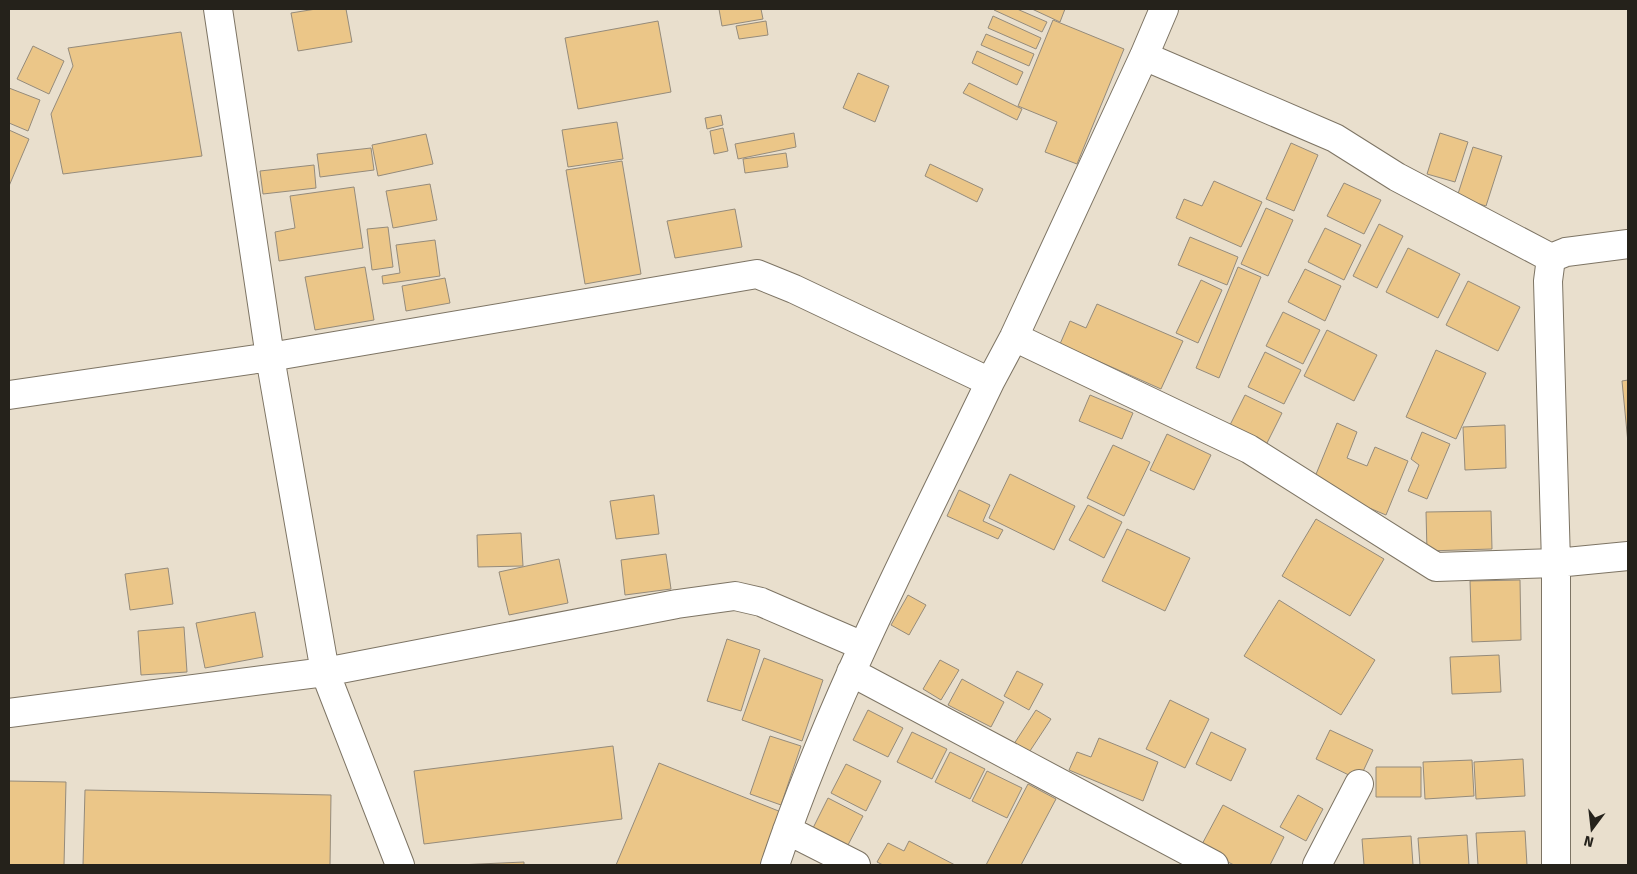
<svg xmlns="http://www.w3.org/2000/svg" width="1637" height="874" font-family="'Fira Sans',sans-serif">
	<style>
		.building { fill: #ebc688; stroke: #958b7b }
		.lines { fill: none; stroke-linecap: round; stroke-linejoin: round }
		.minor-casing { stroke: #7d7464; stroke-width: 30 }
		.minor { stroke: #fff; stroke-width: 28 }
	</style>
	<rect width="100%" height="100%" fill="#e9dfcd"/>
	<path class="building" d="M 316,9 L 346,9 L 352,42 L 298,51 L 291,13 Z
		M 719,9 L 761,9 L 763,19 L 722,26 Z
		M 994,9 L 1017,9 L 1047,22 L 1042,32 L 994,10 Z
		M 1032,9 L 1065,9 L 1060,22 Z
		M 993,16 L 1041,38 L 1036,49 L 988,28 Z
		M 1053,20 L 1124,49 L 1077,164 L 1045,152 L 1057,122 L 1018,106 Z
		M 658,21 L 671,92 L 578,109 L 565,38 Z
		M 766,21 L 768,35 L 739,39 L 736,26 Z
		M 181,32 L 202,156 L 63,174 L 51,114 L 73,66 L 68,48 Z
		M 986,34 L 1034,54 L 1029,66 L 981,45 Z
		M 33,46 L 64,61 L 49,94 L 17,79 Z
		M 977,51 L 1023,72 L 1017,85 L 972,63 Z
		M 858,73 L 889,86 L 875,122 L 843,108 Z
		M 969,83 L 1022,109 L 1017,120 L 963,93 Z
		M 9,88 L 40,100 L 28,131 L 9,123 Z
		M 721,115 L 723,125 L 707,129 L 705,118 Z
		M 617,122 L 623,159 L 568,167 L 562,130 Z
		M 723,128 L 728,151 L 714,154 L 710,131 Z
		M 9,130 L 29,139 L 9,186 Z
		M 794,133 L 796,147 L 738,159 L 735,144 Z
		M 1440,133 L 1468,142 L 1455,182 L 1427,174 Z
		M 426,134 L 433,164 L 378,176 L 372,145 Z
		M 1291,143 L 1318,155 L 1294,211 L 1266,199 Z
		M 1473,147 L 1502,156 L 1486,206 L 1457,197 Z
		M 371,148 L 374,170 L 320,177 L 317,154 Z
		M 786,153 L 788,167 L 745,173 L 743,159 Z
		M 622,161 L 641,274 L 585,284 L 566,170 Z
		M 930,164 L 983,189 L 977,202 L 925,176 Z
		M 314,165 L 316,188 L 263,194 L 260,171 Z
		M 1214,181 L 1262,202 L 1241,247 L 1176,218 L 1184,199 L 1202,206 Z
		M 1344,183 L 1381,200 L 1364,234 L 1327,216 Z
		M 430,184 L 437,220 L 393,228 L 386,191 Z
		M 354,187 L 363,248 L 279,261 L 275,232 L 295,228 L 290,196 Z
		M 1266,208 L 1293,220 L 1268,276 L 1241,264 Z
		M 735,209 L 742,247 L 675,258 L 667,221 Z
		M 1379,224 L 1403,236 L 1377,288 L 1353,276 Z
		M 388,227 L 393,267 L 372,270 L 367,229 Z
		M 1325,228 L 1361,245 L 1344,280 L 1308,262 Z
		M 1190,237 L 1238,257 L 1227,285 L 1178,265 Z
		M 435,240 L 440,276 L 383,284 L 382,276 L 400,273 L 396,245 Z
		M 1408,248 L 1460,274 L 1438,318 L 1386,292 Z
		M 365,267 L 374,320 L 315,330 L 305,277 Z
		M 1238,267 L 1261,277 L 1219,378 L 1196,368 Z
		M 1305,269 L 1341,286 L 1325,321 L 1288,302 Z
		M 445,278 L 450,303 L 406,311 L 402,286 Z
		M 1201,280 L 1222,290 L 1198,343 L 1176,333 Z
		M 1468,281 L 1520,307 L 1498,351 L 1446,325 Z
		M 1097,304 L 1183,341 L 1161,389 L 1060,344 L 1070,321 L 1086,328 Z
		M 1283,312 L 1320,330 L 1303,364 L 1266,346 Z
		M 1327,330 L 1377,355 L 1354,401 L 1304,376 Z
		M 1436,350 L 1486,373 L 1456,439 L 1406,417 Z
		M 1265,352 L 1301,370 L 1284,404 L 1248,387 Z
		M 1628,380 L 1628,443 L 1622,381 Z
		M 1090,395 L 1133,413 L 1122,439 L 1079,421 Z
		M 1245,395 L 1282,413 L 1265,447 L 1228,429 Z
		M 1337,423 L 1357,432 L 1347,458 L 1367,466 L 1375,447 L 1408,461 L 1386,515 L 1312,484 Z
		M 1505,425 L 1506,468 L 1465,470 L 1463,427 Z
		M 1422,432 L 1450,444 L 1427,499 L 1408,491 L 1419,465 L 1411,459 Z
		M 1167,434 L 1211,455 L 1194,490 L 1150,470 Z
		M 1113,445 L 1150,462 L 1124,516 L 1087,498 Z
		M 1010,474 L 1075,506 L 1054,550 L 989,518 Z
		M 959,490 L 990,505 L 983,521 L 1003,530 L 998,539 L 947,516 Z
		M 654,495 L 659,534 L 616,539 L 610,501 Z
		M 1088,505 L 1122,522 L 1104,558 L 1069,540 Z
		M 1491,511 L 1492,549 L 1427,551 L 1426,512 Z
		M 1316,519 L 1384,559 L 1350,616 L 1282,576 Z
		M 1127,529 L 1190,558 L 1165,611 L 1102,581 Z
		M 521,533 L 523,566 L 478,567 L 477,535 Z
		M 666,554 L 671,589 L 625,595 L 621,560 Z
		M 559,559 L 568,603 L 509,615 L 499,572 Z
		M 168,568 L 173,604 L 130,610 L 125,574 Z
		M 1520,580 L 1521,640 L 1472,642 L 1470,581 Z
		M 908,595 L 926,605 L 909,635 L 891,625 Z
		M 1279,600 L 1375,660 L 1341,715 L 1244,656 Z
		M 255,612 L 263,657 L 205,668 L 196,623 Z
		M 184,627 L 187,672 L 141,675 L 138,631 Z
		M 727,639 L 760,650 L 741,711 L 707,701 Z
		M 1499,655 L 1501,692 L 1452,694 L 1450,657 Z
		M 764,658 L 823,680 L 802,741 L 742,720 Z
		M 940,660 L 959,670 L 941,700 L 923,689 Z
		M 1017,671 L 1043,684 L 1029,710 L 1004,696 Z
		M 962,679 L 1004,702 L 991,727 L 948,705 Z
		M 1170,700 L 1209,719 L 1185,768 L 1146,749 Z
		M 868,710 L 903,728 L 888,757 L 853,740 Z
		M 1036,710 L 1051,719 L 1026,757 L 1012,747 Z
		M 1330,730 L 1373,750 L 1359,780 L 1316,759 Z
		M 912,732 L 947,749 L 932,779 L 897,762 Z
		M 1211,732 L 1246,749 L 1231,781 L 1196,764 Z
		M 770,736 L 801,746 L 781,805 L 750,794 Z
		M 1099,738 L 1158,762 L 1143,801 L 1069,770 L 1077,752 L 1091,757 Z
		M 613,746 L 622,819 L 424,844 L 414,771 Z
		M 950,752 L 985,769 L 970,799 L 935,782 Z
		M 1523,759 L 1525,796 L 1476,799 L 1474,762 Z
		M 1472,760 L 1474,796 L 1425,799 L 1423,762 Z
		M 659,763 L 781,812 L 760,865 L 616,865 Z
		M 846,764 L 881,781 L 866,811 L 831,793 Z
		M 1376,767 L 1421,767 L 1421,797 L 1376,797 Z
		M 987,771 L 1022,788 L 1007,818 L 972,801 Z
		M 9,781 L 66,782 L 64,865 L 9,865 Z
		M 1028,784 L 1056,799 L 1021,865 L 986,865 Z
		M 85,790 L 331,795 L 330,865 L 83,865 Z
		M 1298,795 L 1323,809 L 1306,841 L 1280,827 Z
		M 828,798 L 863,816 L 848,845 L 813,828 Z
		M 1223,805 L 1284,837 L 1270,865 L 1234,865 L 1200,848 Z
		M 1525,831 L 1527,865 L 1478,865 L 1476,833 Z
		M 1467,835 L 1469,865 L 1420,865 L 1418,838 Z
		M 1411,836 L 1413,865 L 1364,865 L 1362,839 Z
		M 909,841 L 955,865 L 883,865 L 877,862 L 888,843 L 904,851 Z
		M 524,862 L 524,865 L 458,865 Z"/>
	<g class="lines">
		<defs>
			<path id="minor" d="M 218,9 L 270,357 L 325,672 L 400,865
				M 1144,56 L 1335,138 L 1397,177 L 1551,258
				M 1014,337 L 1249,449 L 1436,567 L 1556,563 L 1628,556
				M 9,395 L 270,357 L 757,274 L 794,289 L 990,382
				M 851,672 L 1214,865
				M 9,713 L 325,672 L 677,604 L 735,596 L 761,602 L 863,646
				M 787,830 L 856,865
				M 775,865 C 831,698 914,541 990,382 L 1014,337 L 1144,56 L 1164,9
				M 1317,865 L 1359,784
				M 1556,865 L 1556,563 L 1548,281 L 1551,258 L 1566,252 L 1628,244"/>
		</defs>
		<use href="#minor" class="minor-casing"/>
		<use href="#minor" class="minor"/>
	</g>
	<rect width="1637" height="874" fill="none" stroke="#25221b" stroke-width="20"/>
	<g transform="translate(1592 829) rotate(195)" stroke="#e9dfcd" stroke-width="4" paint-order="stroke">
	<path d="M0-4L9 19L0 12L-9 19Z" fill="#25221b"/>
	<text y="-8" font-size="14" font-weight="bold" text-anchor="middle" fill="#25221b">N</text>
	</g>
</svg>
